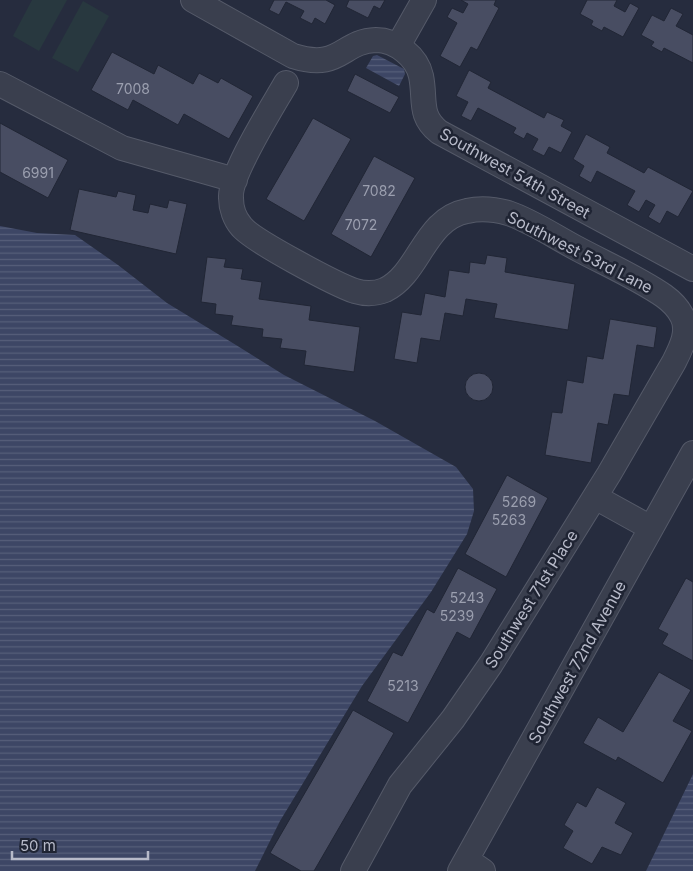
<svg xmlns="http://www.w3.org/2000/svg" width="693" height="871" font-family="Inter,sans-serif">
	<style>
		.pitch { fill: #28383f }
		.water { fill: url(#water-rules) }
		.building { fill: #484d62; stroke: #212635 }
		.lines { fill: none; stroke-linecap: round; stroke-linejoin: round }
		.minor-casing { stroke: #555a69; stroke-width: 26 }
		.minor { stroke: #3a3f4e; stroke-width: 24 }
		.labels { text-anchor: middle; stroke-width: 5; stroke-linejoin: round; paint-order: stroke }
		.number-label { font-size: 14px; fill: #9b9faf }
		.street-label { font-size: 16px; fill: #b7bac9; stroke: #1f2433 }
	</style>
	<defs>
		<pattern id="water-rules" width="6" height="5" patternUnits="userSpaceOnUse" patternTransform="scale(1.25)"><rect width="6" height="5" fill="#3d4665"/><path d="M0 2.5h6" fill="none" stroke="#575f7a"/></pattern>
	</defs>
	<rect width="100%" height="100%" fill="#262c3e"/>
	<path class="pitch" d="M 32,0 L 67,0 L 39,51 L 13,36 Z
		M 83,1 L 109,16 L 78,72 L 52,58 Z"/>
	<path class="water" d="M 377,55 L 404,69 L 405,74 L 399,86 L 366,68 L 373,56 Z
		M 0,226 L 37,233 L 75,235 L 118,265 L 167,303 L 236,345 L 284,375 L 375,421 L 456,467 L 473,489 L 474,511 L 467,534 L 431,592 L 362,686 L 280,821 L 255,871 L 0,871 Z
		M 693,774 L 693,871 L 646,871 Z"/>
	<path class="building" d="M 274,0 L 326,0 L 335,5 L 325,24 L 315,18 L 312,24 L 300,18 L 304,11 L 286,2 L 279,15 L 269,10 Z
		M 349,0 L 385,0 L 380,9 L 374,6 L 368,18 L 346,7 Z
		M 461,0 L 496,0 L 494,5 L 499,8 L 477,50 L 471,47 L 460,67 L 440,56 L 457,23 L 447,17 L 452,8 L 463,13 L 468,4 Z
		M 587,0 L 617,0 L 614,6 L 625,12 L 630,3 L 639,8 L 623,37 L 604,27 L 602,31 L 591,25 L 593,21 L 580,14 Z
		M 671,8 L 683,14 L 676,26 L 693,35 L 693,63 L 664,48 L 662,52 L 651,46 L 654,42 L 641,35 L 652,15 L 664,21 Z
		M 112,52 L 154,74 L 158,65 L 193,84 L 199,73 L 218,83 L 221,78 L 253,96 L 229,139 L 184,114 L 178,125 L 133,100 L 128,110 L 91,90 Z
		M 469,70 L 491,82 L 488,88 L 544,118 L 547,112 L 564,120 L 561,126 L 572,132 L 561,153 L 549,147 L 544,156 L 532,150 L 538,139 L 527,133 L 524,139 L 513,133 L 516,128 L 478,108 L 471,121 L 461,116 L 468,102 L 456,96 Z
		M 355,74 L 399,97 L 390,113 L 347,91 Z
		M 313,118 L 351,139 L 304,221 L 266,199 Z
		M 0,123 L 68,160 L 48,198 L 0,172 Z
		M 586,134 L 610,147 L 607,153 L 644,173 L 648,167 L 693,191 L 678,217 L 667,211 L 660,224 L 648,217 L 655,205 L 646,200 L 639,212 L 627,205 L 635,191 L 597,171 L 591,183 L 579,176 L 584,166 L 573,159 Z
		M 374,156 L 415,178 L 371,257 L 331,234 Z
		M 79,189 L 116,197 L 118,191 L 136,195 L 133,210 L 148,213 L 150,204 L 167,208 L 169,200 L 187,204 L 176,254 L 70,230 Z
		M 487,255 L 507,258 L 505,272 L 575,284 L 568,330 L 494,318 L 497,304 L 466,299 L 463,316 L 445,313 L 440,341 L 421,338 L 417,363 L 394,359 L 402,312 L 421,315 L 425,293 L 445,297 L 449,270 L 469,273 L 470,262 L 485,264 Z
		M 207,257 L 226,259 L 224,267 L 243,269 L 241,279 L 262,282 L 259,299 L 311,306 L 309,320 L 360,327 L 354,372 L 304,365 L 306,351 L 280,348 L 282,339 L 262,337 L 263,329 L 231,325 L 233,316 L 215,314 L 216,304 L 201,302 Z
		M 610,319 L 657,327 L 654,348 L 637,345 L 629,396 L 614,394 L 608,425 L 598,423 L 591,463 L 545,455 L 552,412 L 562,413 L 567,380 L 583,383 L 587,356 L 603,359 Z
		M465 387a14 14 0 1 1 28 0a14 14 0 1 1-28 0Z
		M 507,475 L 548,498 L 506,577 L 465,554 Z
		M 458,568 L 497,589 L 470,639 L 457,632 L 408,723 L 367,701 L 393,652 L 402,656 L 427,609 L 434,613 Z
		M 686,578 L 693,582 L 693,661 L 662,644 L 668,634 L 658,629 Z
		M 659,672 L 691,690 L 673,721 L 692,731 L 663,783 L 618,757 L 616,761 L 583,743 L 598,717 L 623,732 Z
		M 353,710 L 394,733 L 314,871 L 301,871 L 270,853 Z
		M 597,787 L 626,803 L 615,823 L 633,833 L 621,855 L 602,847 L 592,864 L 563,848 L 573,831 L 564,825 L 577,802 L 586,807 Z"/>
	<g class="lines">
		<defs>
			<path id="minor" d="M 193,0 L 293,56 C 341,71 341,41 376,40 C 396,40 417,57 421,76 C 426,100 418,115 439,132 L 693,269
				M 398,46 L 424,0
				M 286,83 C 273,106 229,175 231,198 C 231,208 235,219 241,226 C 251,240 337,285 355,291 C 365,294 375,294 385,290 C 420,273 424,219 467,211 C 480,208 494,209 508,213 C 532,221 555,237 578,249 C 606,264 638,278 664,296 C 671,301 678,308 682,316 C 690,331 681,348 674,362 L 609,474 L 491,664 L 453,719 L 400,785 L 353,871
				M 0,84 L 122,148 L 235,180
				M 595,497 L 651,528
				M 467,860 L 483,871
				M 460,871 L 693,453"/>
		</defs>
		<use href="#minor" class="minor-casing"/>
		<use href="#minor" class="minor"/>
	</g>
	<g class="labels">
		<g class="number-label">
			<text x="133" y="94">7008</text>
			<text x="38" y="178">6991</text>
			<text x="379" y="196">7082</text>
			<text x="361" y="230">7072</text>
			<text x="519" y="507">5269</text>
			<text x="509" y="525">5263</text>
			<text x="467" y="603">5243</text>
			<text x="457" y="621">5239</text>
			<text x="403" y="691">5213</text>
		</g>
		<g class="street-label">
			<text transform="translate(515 173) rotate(29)" y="6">Southwest 54th Street</text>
			<text transform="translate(580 252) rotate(27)" y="6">Southwest 53rd Lane</text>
			<text transform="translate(531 599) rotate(-58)" y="6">Southwest 71st Place</text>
			<text transform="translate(577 662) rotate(-61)" y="6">Southwest 72nd Avenue</text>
		</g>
	</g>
	<path d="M12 851v8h136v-8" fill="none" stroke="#b7bac9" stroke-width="2.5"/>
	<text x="20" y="851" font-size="15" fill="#b7bac9" stroke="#1f2433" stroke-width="4" paint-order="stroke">50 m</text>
</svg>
